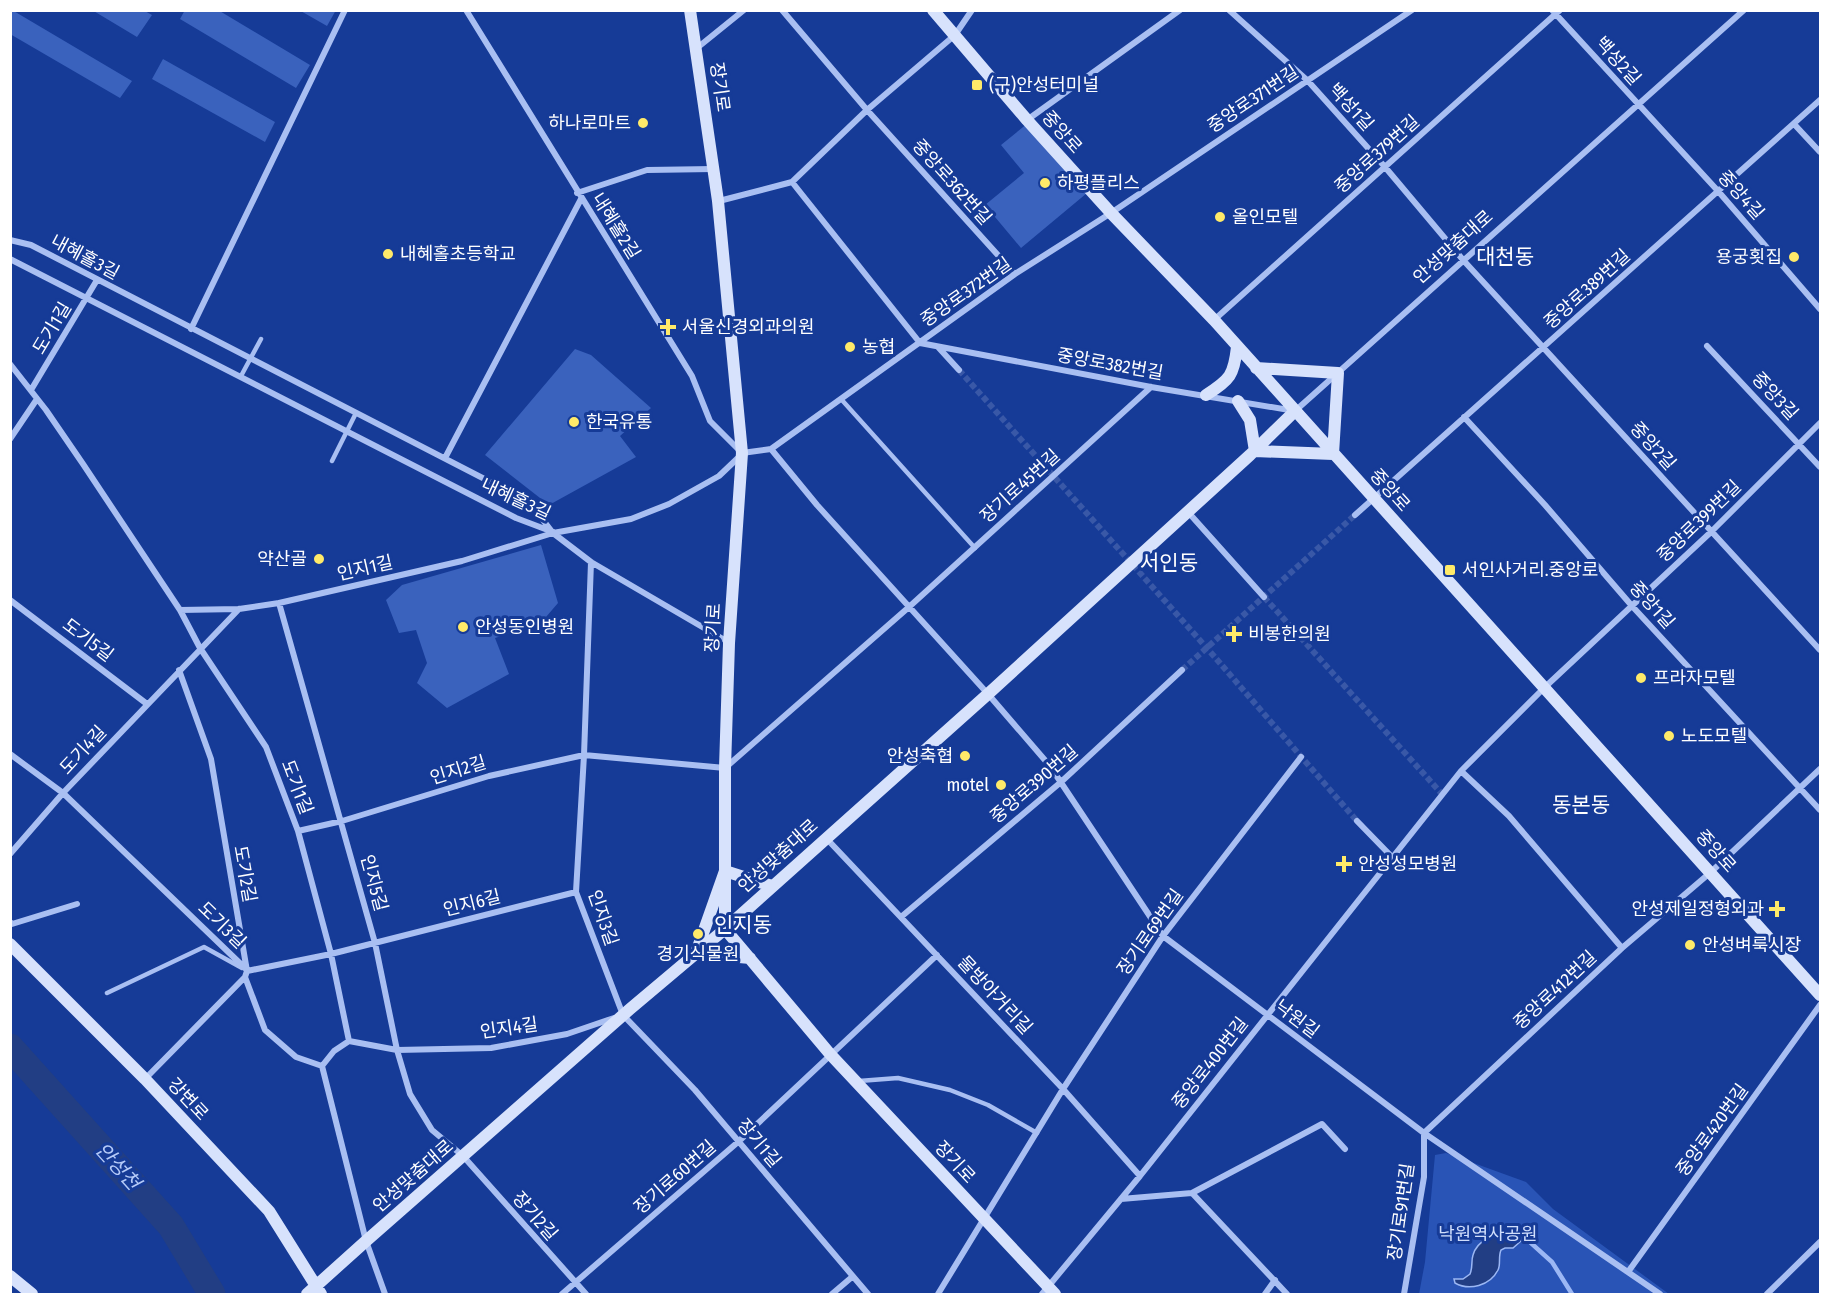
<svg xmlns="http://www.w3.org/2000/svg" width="1831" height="1305" font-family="'Fira Sans Condensed','Noto Sans KR',sans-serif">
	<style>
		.green { fill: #2954b6 }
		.water { fill: #223e84; stroke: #9bb7f4; stroke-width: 1.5 }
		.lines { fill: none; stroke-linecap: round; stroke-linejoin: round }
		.stream { stroke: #9bb7f4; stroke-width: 4.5 }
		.river { stroke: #223e84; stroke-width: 27 }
		.building { fill: #3a62bd }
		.street-tunnel { stroke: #3958a7; stroke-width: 6; stroke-dasharray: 6 3; stroke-linecap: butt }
		.lane { stroke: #a9bff2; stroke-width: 4.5 }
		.street { stroke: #a9bff2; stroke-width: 6 }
		.secondary { stroke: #d7e2fc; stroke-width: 12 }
		.poi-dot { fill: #ffea69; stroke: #163b97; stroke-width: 2 }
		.labels { text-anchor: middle; stroke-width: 6; stroke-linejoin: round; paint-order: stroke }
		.street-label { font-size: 18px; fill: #fff; stroke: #163b97 }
		.poi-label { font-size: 18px; fill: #fff; stroke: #163b97; text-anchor: start }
		.park-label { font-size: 18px; fill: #d0defc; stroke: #163b97 }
		.water-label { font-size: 20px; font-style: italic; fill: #b5caf8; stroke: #163b97 }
		.quarter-label { font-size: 21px; fill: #fff; stroke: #163b97 }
	</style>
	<rect width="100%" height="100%" fill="#163b97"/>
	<path class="green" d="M 1446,1153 L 1526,1182 L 1553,1209 L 1669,1294 L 1419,1294 L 1425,1262 L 1435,1155 Z"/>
	<path class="water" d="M 1511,1228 L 1521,1234 L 1521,1241 L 1513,1248 L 1505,1248 L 1501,1250 C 1498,1257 1501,1264 1498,1270 C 1490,1286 1469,1291 1455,1283 L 1454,1279 L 1463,1279 L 1470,1274 C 1473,1267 1471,1261 1473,1255 C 1477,1240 1498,1231 1511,1228 Z"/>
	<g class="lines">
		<path class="stream" d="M 1521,1234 L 1552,1262 L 1572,1294"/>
		<path class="river" d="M 10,1047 L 171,1226 L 212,1294"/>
	</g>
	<path class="building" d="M 10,10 L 12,10 L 132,81 L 120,98 L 10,34 Z
		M 92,10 L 143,10 L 152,15 L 137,37 Z
		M 185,10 L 218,10 L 310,65 L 296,88 L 180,19 Z
		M 299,10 L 336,10 L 327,26 Z
		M 163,59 L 275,122 L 265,142 L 152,79 Z
		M 1028,123 L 1087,193 L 1021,248 L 985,205 L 1024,173 L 1001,145 Z
		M 575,349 L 591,355 L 651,408 L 620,436 L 636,457 L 549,505 L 485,455 Z
		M 541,545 L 558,603 L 540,624 L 495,638 L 509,674 L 447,708 L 417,683 L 427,663 L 416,630 L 399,633 L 386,600 L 402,585 Z"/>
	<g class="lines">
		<path class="street-tunnel" d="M 959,370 L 1206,647 L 1357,821
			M 1264,597 L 1442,794
			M 1182,670 L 1355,515"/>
		<path class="lane" d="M 241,376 L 261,339
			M 841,399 L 975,548
			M 332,461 L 356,413
			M 107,993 L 204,947 L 242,968
			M 859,1081 L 898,1078 L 950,1090 L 988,1105 L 1037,1133"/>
		<path class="street" d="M 466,10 L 692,376 L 710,421 L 740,451
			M 782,10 L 867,110 L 1015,274
			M 1229,10 L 1308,81 L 1385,167 L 1464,261 L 1820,650
			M 1552,10 L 1718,191 L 1820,309
			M 697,48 L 744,10
			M 1027,120 L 1180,10
			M 1794,124 L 1820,152
			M 792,182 L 920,343 L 1151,387 L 1295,411 L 1744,10
			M 577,193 L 647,170 L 713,169
			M 719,201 L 792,182 L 867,110 L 955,35 L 972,10
			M 10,240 L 31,245 L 529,502 L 553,533 L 591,562 L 728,642
			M 10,259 L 516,518 L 553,532
			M 1214,320 L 1560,10
			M 191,329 L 345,10
			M 1707,346 L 1820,467
			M 938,347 L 959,370
			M 10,364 L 46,410 L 83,464 L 180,610 L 200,648 L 266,747 L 298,831 L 331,954 L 349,1041
			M 31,390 L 97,280
			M 1464,417 L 1545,505 L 1632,606 L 1820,810
			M 10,439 L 37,399
			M 771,449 L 1015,274 L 1111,213 L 1412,10
			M 742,453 L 771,449 L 817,505 L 988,694 L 1050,766 L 1163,936 L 1424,1133 L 1660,1294
			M 445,458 L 581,199
			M 1188,512 L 1264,597
			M 1355,515 L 1820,100
			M 591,562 L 584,755 L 576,892 L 623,1015 L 695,1090 L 868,1294
			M 10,600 L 147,704
			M 279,603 L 375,943 L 397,1050 L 410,1094 L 432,1130 L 463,1156 L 586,1294
			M 180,610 L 239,609 L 279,603 L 462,561 L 553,533 L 631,519 L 669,504 L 719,476 L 740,456
			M 179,670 L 211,759 L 247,971 L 245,977 L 265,1030 L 296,1057 L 322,1066
			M 10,754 L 63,793 L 247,970
			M 1461,771 L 1509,816 L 1622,948
			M 1357,821 L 1392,857
			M 298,831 L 342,821 L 489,776 L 584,755 L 725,768 L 909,607 L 1151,387
			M 826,838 L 1063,1089 L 1140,1176
			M 10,854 L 63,793 L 239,609
			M 901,917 L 1061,782 L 1182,670
			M 10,922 L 12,924 L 77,904
			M 247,971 L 331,954 L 576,892
			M 349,1041 L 397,1050 L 491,1048 L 567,1034 L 614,1018
			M 349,1041 L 334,1051 L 322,1066 L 366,1241 L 385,1294
			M 145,1079 L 245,977
			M 1192,1193 L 1287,1294
			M 1121,1199 L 1192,1193 L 1322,1124 L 1345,1149
			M 1628,1272 L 1820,1005
			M 562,1294 L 738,1142 L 937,955
			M 832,1294 L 852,1277
			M 938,1294 L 1063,1089 L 1163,936 L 1301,757
			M 1042,1294 L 1140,1176 L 1461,771 L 1544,688 L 1712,531 L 1820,423
			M 1265,1294 L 1275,1280
			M 1404,1294 L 1424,1177 L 1424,1133 L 1622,948 L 1711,872 L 1820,769
			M 1767,1294 L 1820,1242"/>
		<path class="secondary" d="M 690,10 L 718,201 L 742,453 L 729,643 L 725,768 L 725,929 L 830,1054 L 1055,1294
			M 933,10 L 1027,120 L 1111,213 L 1214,320 L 1820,995
			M 1206,395 C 1230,380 1234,375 1237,347
			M 1238,401 L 1250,420 L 1255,451 L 1333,454 L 1338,373 L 1256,368
			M 10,944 L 145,1079 L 269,1211 L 321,1294
			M 750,958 L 696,953 L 725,871 L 772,886
			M 10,1276 L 32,1294
			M 307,1294 L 366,1241 L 630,1009 L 725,929 L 988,694 L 1250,455 L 1295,411"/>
	</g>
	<g class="poi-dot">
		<rect x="971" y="79" width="12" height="12" rx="3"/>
		<circle cx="643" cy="123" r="6"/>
		<circle cx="1045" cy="183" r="6"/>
		<circle cx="1220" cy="217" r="6"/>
		<circle cx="388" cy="254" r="6"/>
		<circle cx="1794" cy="257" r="6"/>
		<path d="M665 318h6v6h6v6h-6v6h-6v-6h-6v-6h6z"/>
		<circle cx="850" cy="347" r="6"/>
		<circle cx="574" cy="422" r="6"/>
		<circle cx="319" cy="559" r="6"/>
		<rect x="1444" y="564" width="12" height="12" rx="3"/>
		<circle cx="463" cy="627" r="6"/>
		<path d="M1231 625h6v6h6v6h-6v6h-6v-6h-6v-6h6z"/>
		<circle cx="1641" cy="678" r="6"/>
		<circle cx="1669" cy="736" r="6"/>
		<circle cx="965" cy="756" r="6"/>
		<circle cx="1001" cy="785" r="6"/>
		<path d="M1341 855h6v6h6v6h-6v6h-6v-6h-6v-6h6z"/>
		<path d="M1774 900h6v6h6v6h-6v6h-6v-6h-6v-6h6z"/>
		<circle cx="698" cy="934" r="6"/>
		<circle cx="1690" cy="945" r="6"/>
	</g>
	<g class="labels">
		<g class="street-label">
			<text transform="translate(1618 61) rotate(48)" y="6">백성2길</text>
			<text transform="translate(720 87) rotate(82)" y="6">장기로</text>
			<text transform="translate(1253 99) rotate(-34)" y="6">중앙로371번길</text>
			<text transform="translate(1351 107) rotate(48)" y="6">백성1길</text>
			<text transform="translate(1062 132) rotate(48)" y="6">중앙로</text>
			<text transform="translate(1377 154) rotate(-42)" y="6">중앙로379번길</text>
			<text transform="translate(952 182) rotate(48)" y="6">중앙로362번길</text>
			<text transform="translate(1741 195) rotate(48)" y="6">중앙4길</text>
			<text transform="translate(616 226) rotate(58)" y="6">내혜홀2길</text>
			<text transform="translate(1453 247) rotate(-42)" y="6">안성맞춤대로</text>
			<text transform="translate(85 257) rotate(28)" y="6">내혜홀3길</text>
			<text transform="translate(1587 289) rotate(-42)" y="6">중앙로389번길</text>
			<text transform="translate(966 292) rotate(-35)" y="6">중앙로372번길</text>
			<text transform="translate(52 328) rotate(-59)" y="6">도기1길</text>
			<text transform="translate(1110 364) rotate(10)" y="6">중앙로382번길</text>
			<text transform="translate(1775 396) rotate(47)" y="6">중앙3길</text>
			<text transform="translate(1653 446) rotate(48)" y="6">중앙2길</text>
			<text transform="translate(1020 486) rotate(-42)" y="6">장기로45번길</text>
			<text transform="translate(1390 490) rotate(48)" y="6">중앙로</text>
			<text transform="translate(516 499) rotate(25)" y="6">내혜홀3길</text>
			<text transform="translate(1699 521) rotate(-44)" y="6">중앙로399번길</text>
			<text transform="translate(365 568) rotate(-13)" y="6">인지1길</text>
			<text transform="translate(1652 605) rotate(48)" y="6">중앙1길</text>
			<text transform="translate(713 628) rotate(-87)" y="6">장기로</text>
			<text transform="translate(88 640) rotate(37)" y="6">도기5길</text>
			<text transform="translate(83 750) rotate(-47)" y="6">도기4길</text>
			<text transform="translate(458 770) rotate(-17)" y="6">인지2길</text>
			<text transform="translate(1034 784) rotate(-41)" y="6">중앙로390번길</text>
			<text transform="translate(297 787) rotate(69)" y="6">도기1길</text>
			<text transform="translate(1716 851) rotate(48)" y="6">중앙로</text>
			<text transform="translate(778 856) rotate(-42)" y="6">안성맞춤대로</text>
			<text transform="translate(245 874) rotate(80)" y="6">도기2길</text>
			<text transform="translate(374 883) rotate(75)" y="6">인지5길</text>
			<text transform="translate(472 903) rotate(-14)" y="6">인지6길</text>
			<text transform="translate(603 918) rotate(71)" y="6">인지3길</text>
			<text transform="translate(222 925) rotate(44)" y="6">도기3길</text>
			<text transform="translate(1150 932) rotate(-55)" y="6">장기로69번길</text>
			<text transform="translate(1555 990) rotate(-43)" y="6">중앙로412번길</text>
			<text transform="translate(995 995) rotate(47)" y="6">물방아거리길</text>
			<text transform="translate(1297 1019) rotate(37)" y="6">낙원길</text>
			<text transform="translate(509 1028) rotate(-8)" y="6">인지4길</text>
			<text transform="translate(1210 1063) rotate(-52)" y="6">중앙로400번길</text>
			<text transform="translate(188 1099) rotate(47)" y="6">강변로</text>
			<text transform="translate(1712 1130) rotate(-54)" y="6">중앙로420번길</text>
			<text transform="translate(759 1143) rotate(50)" y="6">장기1길</text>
			<text transform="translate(955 1162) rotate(47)" y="6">장기로</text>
			<text transform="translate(413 1176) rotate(-41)" y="6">안성맞춤대로</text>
			<text transform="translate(675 1177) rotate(-41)" y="6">장기로60번길</text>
			<text transform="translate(1401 1212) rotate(-82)" y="6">장기로91번길</text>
			<text transform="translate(535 1216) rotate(49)" y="6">장기2길</text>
		</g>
		<g class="poi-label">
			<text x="989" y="91">(구)안성터미널</text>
			<text x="631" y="129" text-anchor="end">하나로마트</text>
			<text x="1057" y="189">하평플리스</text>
			<text x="1232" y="223">올인모텔</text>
			<text x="400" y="260">내혜홀초등학교</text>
			<text x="1782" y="263" text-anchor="end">용궁횟집</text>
			<text x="682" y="333">서울신경외과의원</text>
			<text x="862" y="353">농협</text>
			<text x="586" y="428">한국유통</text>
			<text x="307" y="565" text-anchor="end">약산골</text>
			<text x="1462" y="576">서인사거리.중앙로</text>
			<text x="475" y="633">안성동인병원</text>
			<text x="1248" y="640">비봉한의원</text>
			<text x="1653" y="684">프라자모텔</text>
			<text x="1681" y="742">노도모텔</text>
			<text x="953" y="762" text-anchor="end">안성축협</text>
			<text x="989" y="791" text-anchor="end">motel</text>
			<text x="1358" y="870">안성성모병원</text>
			<text x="1764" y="915" text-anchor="end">안성제일정형외과</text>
			<text x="1702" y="951">안성벼룩시장</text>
			<text x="698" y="960" text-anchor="middle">경기식물원</text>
		</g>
		<g class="park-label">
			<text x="1488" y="1240">낙원역사공원</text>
		</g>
		<g class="water-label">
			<text transform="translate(118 1166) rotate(48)" y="7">안성천</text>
		</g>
		<g class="quarter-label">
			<text x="1505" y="264">대천동</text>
			<text x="1169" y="570">서인동</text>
			<text x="1581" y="812">동본동</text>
			<text x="743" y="932">인지동</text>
		</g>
	</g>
	<rect width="1831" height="1305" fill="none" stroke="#ffffff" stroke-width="24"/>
</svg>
